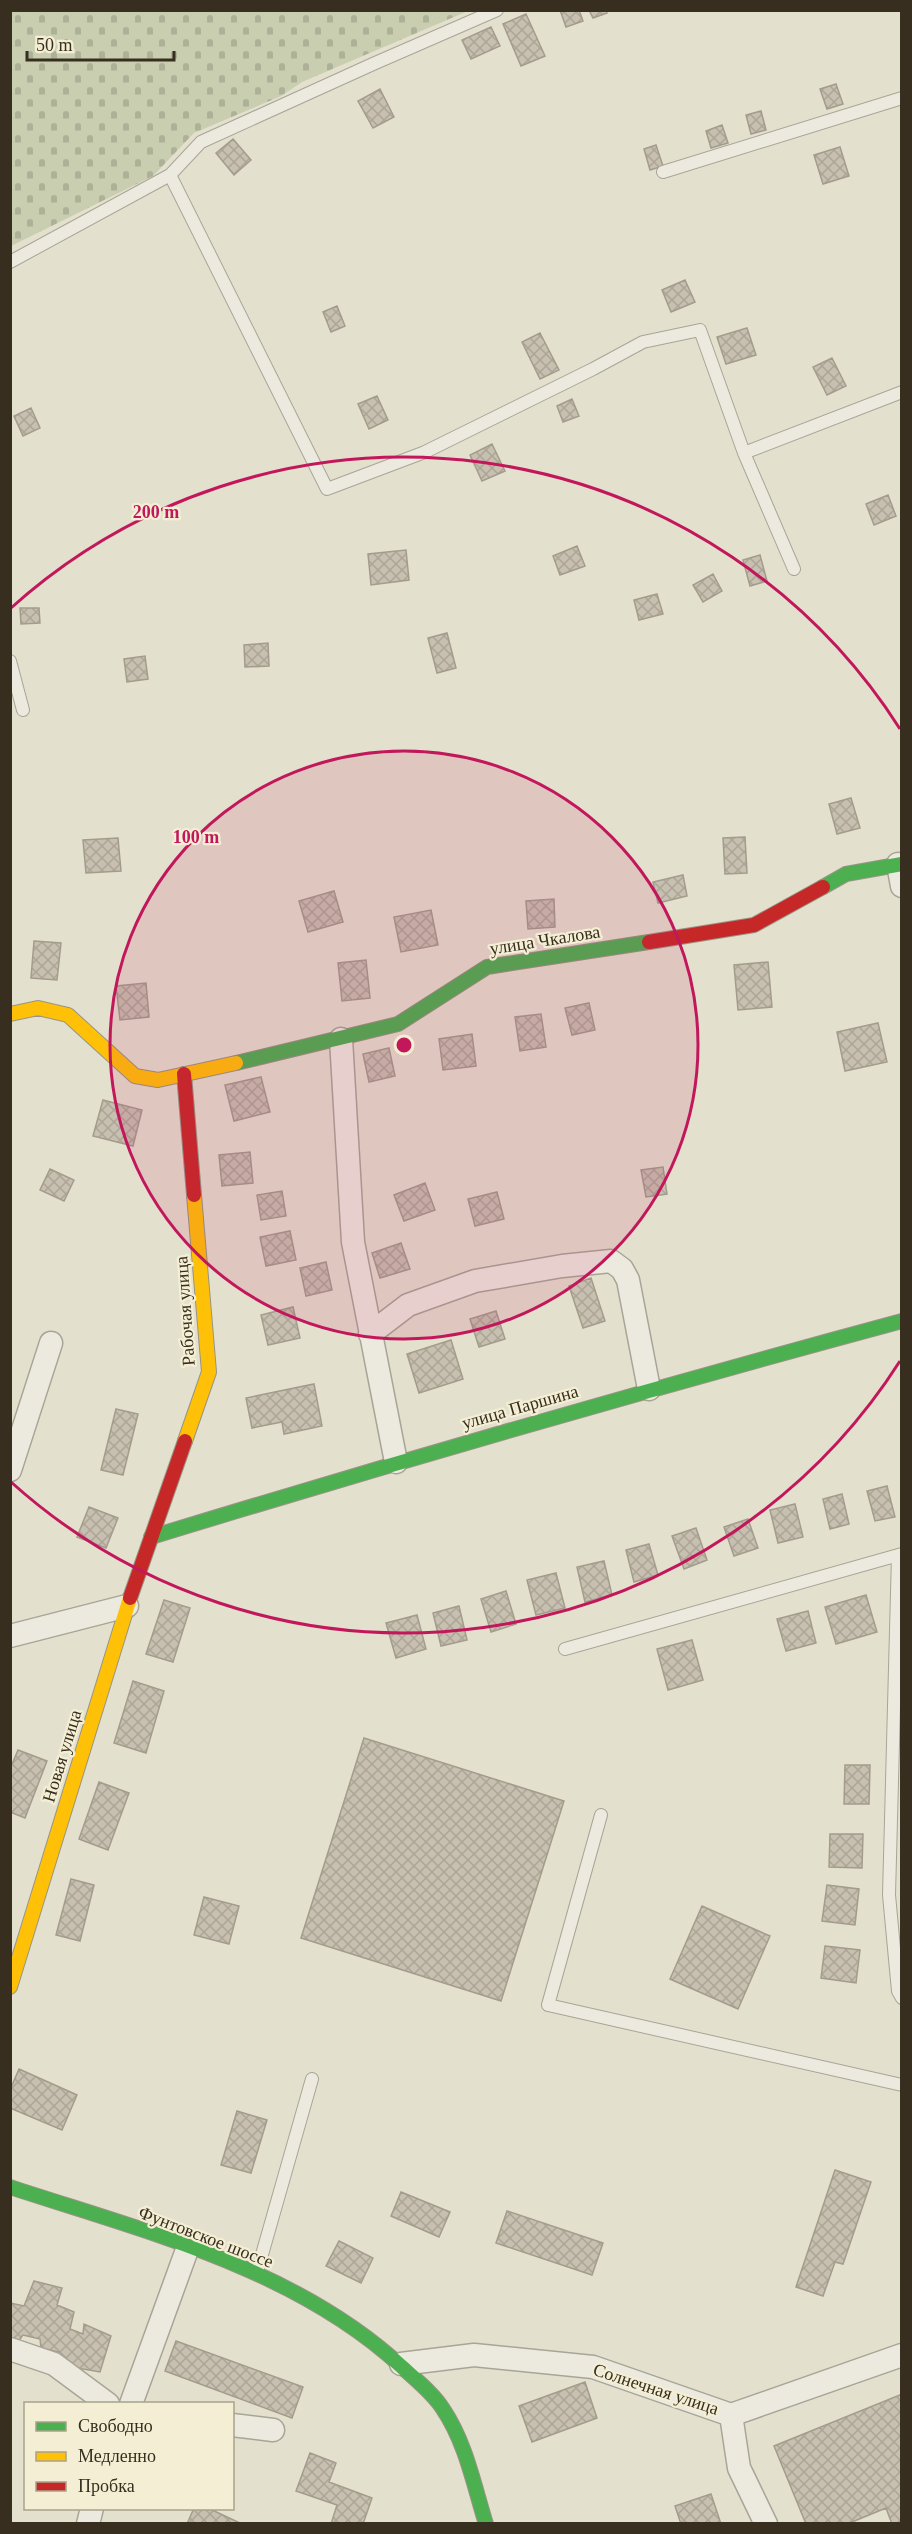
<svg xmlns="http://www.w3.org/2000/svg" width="912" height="2534" font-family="Georgia,serif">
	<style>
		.cemetery { fill: url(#cemetery-stones) }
		.building { fill: url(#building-cross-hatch); stroke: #a39c8d; stroke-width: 1.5 }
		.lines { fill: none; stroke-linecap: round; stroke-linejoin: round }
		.lane-casing { stroke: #a8a597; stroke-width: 14 }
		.street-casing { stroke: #a8a597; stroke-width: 25 }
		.fast-casing { stroke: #989486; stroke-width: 16 }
		.slow-casing { stroke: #989486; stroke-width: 16 }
		.jam-casing { stroke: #989486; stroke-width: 16 }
		.lane { stroke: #ece9df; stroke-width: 12 }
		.street { stroke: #ece9df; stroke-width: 22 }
		.fast { stroke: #4caf50; stroke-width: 14 }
		.slow { stroke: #ffc107; stroke-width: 14 }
		.jam { stroke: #c62828; stroke-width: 14 }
		.ring { fill: none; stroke: #c2185b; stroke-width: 3 }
		.labels { text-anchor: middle; stroke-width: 4.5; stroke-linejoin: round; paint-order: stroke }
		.street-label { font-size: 18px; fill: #372e1f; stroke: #f4efd4 }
		.centre { fill: #c2185b; stroke: #f4efd4; stroke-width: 3 }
		.ring-label { font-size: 18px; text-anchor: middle; font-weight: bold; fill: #c2185b; stroke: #f4efd4; stroke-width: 4.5; stroke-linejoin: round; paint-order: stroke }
	</style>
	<defs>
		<pattern id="cemetery-stones" width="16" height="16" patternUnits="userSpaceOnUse" patternTransform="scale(1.5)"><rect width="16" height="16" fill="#c9ceb0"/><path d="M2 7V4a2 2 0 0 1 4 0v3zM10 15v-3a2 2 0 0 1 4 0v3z" fill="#adb197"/></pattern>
		<pattern id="building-cross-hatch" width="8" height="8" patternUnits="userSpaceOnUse" patternTransform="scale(1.5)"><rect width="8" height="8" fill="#c7bfaf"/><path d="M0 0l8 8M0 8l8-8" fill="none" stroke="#aca496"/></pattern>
	</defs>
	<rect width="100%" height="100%" fill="#e3e0ce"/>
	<path class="cemetery" d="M 11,10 L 468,10 L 468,11 L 302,82 L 281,96 L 194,133 L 153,176 L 11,246 Z"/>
	<path class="building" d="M 560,10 L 579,10 L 583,21 L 566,27 Z
		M 589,10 L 606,10 L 607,13 L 593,18 Z
		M 526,14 L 545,56 L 521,66 L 503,24 Z
		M 491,27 L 500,46 L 471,59 L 462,40 Z
		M 836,84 L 843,104 L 827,109 L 820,89 Z
		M 380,89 L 394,117 L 373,128 L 358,101 Z
		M 761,111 L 766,130 L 751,134 L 746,115 Z
		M 722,125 L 728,143 L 711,148 L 706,131 Z
		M 233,139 L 251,160 L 234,175 L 216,153 Z
		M 656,145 L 663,166 L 650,170 L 644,149 Z
		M 840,147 L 849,176 L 823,184 L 814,155 Z
		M 685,280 L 695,302 L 671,312 L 662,290 Z
		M 337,306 L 345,326 L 331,332 L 323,312 Z
		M 747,328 L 756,355 L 726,364 L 717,337 Z
		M 540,333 L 559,370 L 540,379 L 522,342 Z
		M 832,358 L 846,386 L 827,395 L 813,367 Z
		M 377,396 L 388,420 L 369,429 L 358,404 Z
		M 572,399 L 579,416 L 563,422 L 557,406 Z
		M 31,408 L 40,428 L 23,436 L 14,416 Z
		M 492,444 L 505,471 L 482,481 L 470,455 Z
		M 888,495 L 896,516 L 874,525 L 866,504 Z
		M 577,546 L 585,566 L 560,575 L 553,556 Z
		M 406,550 L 409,580 L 371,585 L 368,554 Z
		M 760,555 L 767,581 L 750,586 L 743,560 Z
		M 713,574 L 722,591 L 703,602 L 693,585 Z
		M 657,594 L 663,614 L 639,620 L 634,600 Z
		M 20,608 L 39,608 L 40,623 L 21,624 Z
		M 447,633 L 456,668 L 437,673 L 428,638 Z
		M 268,643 L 269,666 L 245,667 L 244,645 Z
		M 145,656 L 148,679 L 127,682 L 124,659 Z
		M 851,798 L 860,828 L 837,834 L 829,804 Z
		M 745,837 L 747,873 L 725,874 L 723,838 Z
		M 118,838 L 121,871 L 86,873 L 83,840 Z
		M 683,875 L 687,896 L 658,903 L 653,882 Z
		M 334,891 L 343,922 L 308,932 L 299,901 Z
		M 554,899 L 555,927 L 528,929 L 526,901 Z
		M 431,910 L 438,945 L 401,952 L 394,917 Z
		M 34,941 L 61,943 L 57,980 L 31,978 Z
		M 366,960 L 370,998 L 342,1001 L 338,963 Z
		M 768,962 L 772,1007 L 738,1010 L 734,965 Z
		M 146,983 L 149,1017 L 120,1020 L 116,986 Z
		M 589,1003 L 595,1030 L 572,1035 L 565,1008 Z
		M 541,1014 L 546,1047 L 520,1051 L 515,1017 Z
		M 878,1023 L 887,1062 L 845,1071 L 837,1032 Z
		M 472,1034 L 476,1066 L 443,1070 L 439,1039 Z
		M 389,1048 L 395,1076 L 369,1082 L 363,1054 Z
		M 261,1077 L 270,1112 L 234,1121 L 225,1085 Z
		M 103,1100 L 142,1110 L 133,1146 L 93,1136 Z
		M 250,1152 L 253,1183 L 222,1186 L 219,1155 Z
		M 663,1167 L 667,1194 L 646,1197 L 641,1170 Z
		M 50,1169 L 74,1180 L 64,1201 L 40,1190 Z
		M 425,1183 L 435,1210 L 404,1221 L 394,1195 Z
		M 282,1191 L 286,1216 L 261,1220 L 257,1195 Z
		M 497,1192 L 504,1219 L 475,1226 L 468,1199 Z
		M 290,1231 L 296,1260 L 266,1266 L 260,1237 Z
		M 401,1243 L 410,1269 L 380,1278 L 372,1253 Z
		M 326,1262 L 332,1290 L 306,1296 L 300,1268 Z
		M 591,1278 L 605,1321 L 583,1328 L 569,1286 Z
		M 293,1307 L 300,1338 L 268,1345 L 261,1315 Z
		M 496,1311 L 505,1339 L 479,1347 L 470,1319 Z
		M 451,1340 L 463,1379 L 419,1393 L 407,1354 Z
		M 314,1384 L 322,1426 L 284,1434 L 282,1422 L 252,1428 L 246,1398 Z
		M 116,1409 L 138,1414 L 123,1475 L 101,1470 Z
		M 887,1486 L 895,1517 L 875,1521 L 867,1491 Z
		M 842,1494 L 849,1524 L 830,1529 L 823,1499 Z
		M 795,1504 L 803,1537 L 778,1543 L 770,1510 Z
		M 89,1507 L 118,1518 L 106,1548 L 77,1537 Z
		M 748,1519 L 758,1548 L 734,1556 L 724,1527 Z
		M 696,1528 L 707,1560 L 684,1569 L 672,1536 Z
		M 649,1544 L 658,1575 L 634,1582 L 626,1550 Z
		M 604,1561 L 612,1595 L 585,1602 L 577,1567 Z
		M 556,1573 L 565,1608 L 536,1615 L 527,1580 Z
		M 506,1591 L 516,1624 L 491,1632 L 481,1599 Z
		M 866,1595 L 877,1632 L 836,1644 L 825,1607 Z
		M 164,1600 L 190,1608 L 173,1662 L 146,1654 Z
		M 459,1606 L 467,1640 L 441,1646 L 433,1613 Z
		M 808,1611 L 816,1643 L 786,1651 L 777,1619 Z
		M 417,1615 L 426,1649 L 396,1658 L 386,1623 Z
		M 692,1640 L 703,1680 L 668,1690 L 657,1649 Z
		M 133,1681 L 164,1691 L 146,1753 L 114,1743 Z
		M 364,1738 L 564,1801 L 501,2001 L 301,1938 Z
		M 18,1750 L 47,1761 L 25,1818 L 10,1812 L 10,1769 Z
		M 845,1765 L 870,1765 L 869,1804 L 844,1804 Z
		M 99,1782 L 129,1793 L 108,1850 L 79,1839 Z
		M 830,1834 L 863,1834 L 862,1868 L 829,1867 Z
		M 71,1879 L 94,1885 L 80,1941 L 56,1935 Z
		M 827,1885 L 859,1889 L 855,1925 L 822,1921 Z
		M 204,1897 L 239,1906 L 229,1944 L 194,1935 Z
		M 702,1906 L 770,1936 L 738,2009 L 670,1979 Z
		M 825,1946 L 860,1950 L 856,1983 L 821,1978 Z
		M 19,2069 L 77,2095 L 62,2130 L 10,2108 L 10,2090 Z
		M 237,2111 L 267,2120 L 251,2173 L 221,2165 Z
		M 835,2170 L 871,2182 L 843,2264 L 835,2262 L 823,2296 L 796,2287 Z
		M 401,2192 L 450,2212 L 439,2237 L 391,2216 Z
		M 507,2211 L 603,2243 L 592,2275 L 496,2243 Z
		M 339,2241 L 373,2258 L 361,2283 L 326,2266 Z
		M 34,2281 L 62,2288 L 57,2305 L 74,2312 L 70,2329 L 83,2334 L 84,2324 L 111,2336 L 100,2372 L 54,2364 L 59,2352 L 41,2348 L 40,2339 L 23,2335 L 17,2343 L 10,2341 L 10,2303 L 24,2306 Z
		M 176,2341 L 303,2387 L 292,2418 L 165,2371 Z
		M 585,2382 L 597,2418 L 532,2442 L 519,2406 Z
		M 902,2394 L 902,2524 L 892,2524 L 886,2508 L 852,2522 L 853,2524 L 806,2524 L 774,2446 Z
		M 310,2453 L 336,2463 L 329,2482 L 372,2498 L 363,2524 L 331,2524 L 337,2505 L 296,2491 Z
		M 711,2494 L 721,2524 L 681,2524 L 675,2506 Z
		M 194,2508 L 208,2508 L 242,2524 L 187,2524 Z"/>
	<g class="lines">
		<defs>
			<path id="lane" d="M 663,172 L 902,98
				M 170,175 L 327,489 L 425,452 L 593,369 L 643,342 L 700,330 L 744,453 L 794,569
				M 10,262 L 170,175 L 201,142 L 373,64 L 497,10
				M 744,453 L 902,392
				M 10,661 L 23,710
				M 898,1555 L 889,1895 L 898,1991 L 902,1998
				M 565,1649 L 902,1554
				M 601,1815 L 548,2005 L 902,2085
				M 257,2272 L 312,2079"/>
			<path id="street" d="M 898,864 L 902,886
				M 341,1039 L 353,1242 L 396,1462
				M 370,1334 L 408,1305 L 475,1281 L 562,1266 L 611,1261 L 622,1269 L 628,1280 L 649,1389
				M 10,1470 L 51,1343
				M 10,1636 L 127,1606
				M 10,2349 L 54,2364 L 108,2404
				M 401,2364 L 474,2355 L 593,2367 L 731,2415 L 902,2355
				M 131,2404 L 188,2247
				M 731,2415 L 739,2468 L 766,2524
				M 232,2425 L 273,2430
				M 88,2524 L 92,2508"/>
			<path id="fast" d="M 823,887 L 846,874 L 902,864
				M 236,1063 L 398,1024 L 487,967 L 649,942
				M 151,1537 C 400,1461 650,1389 902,1321
				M 10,2187 C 146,2232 295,2268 402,2367 C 416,2380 433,2393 443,2409 C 466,2443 474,2486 486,2524"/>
			<path id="slow" d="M 10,1014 L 38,1008 L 68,1015 L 135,1076 L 158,1080 L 236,1063
				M 185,1441 L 209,1372 L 194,1195
				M 10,1987 L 130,1598"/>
			<path id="jam" d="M 649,942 L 754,925 L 823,887
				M 184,1074 L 194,1195
				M 130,1598 L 185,1441"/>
		</defs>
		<use href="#lane" class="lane-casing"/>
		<use href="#street" class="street-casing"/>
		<use href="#fast" class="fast-casing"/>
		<use href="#slow" class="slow-casing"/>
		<use href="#jam" class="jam-casing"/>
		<use href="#lane" class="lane"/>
		<use href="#street" class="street"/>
		<use href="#fast" class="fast"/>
		<use href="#slow" class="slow"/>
		<use href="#jam" class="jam"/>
	</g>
	<circle cx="404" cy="1045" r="294" fill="#c2185b" fill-opacity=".12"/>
	<g class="ring">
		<circle cx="404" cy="1045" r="294"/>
		<path d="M900 1361A588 588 0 0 1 11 1482M11 608A588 588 0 0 1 900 729"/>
	</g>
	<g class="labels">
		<g class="street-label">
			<text transform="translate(545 940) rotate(-9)" y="6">улица Чкалова</text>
			<text transform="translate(185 1311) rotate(-94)" y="6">Рабочая улица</text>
			<text transform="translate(520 1407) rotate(-16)" y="6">улица Паршина</text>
			<text transform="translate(62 1756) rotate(-73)" y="6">Новая улица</text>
			<text transform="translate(206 2237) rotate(21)" y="6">Фунтовское шоссе</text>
			<text transform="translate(656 2389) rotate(18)" y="6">Солнечная улица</text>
		</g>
	</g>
	<circle cx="404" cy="1045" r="9" class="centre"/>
	<g class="ring-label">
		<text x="156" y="518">200 m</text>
		<text x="196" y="843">100 m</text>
	</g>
	<rect width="912" height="2534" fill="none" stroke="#372e1f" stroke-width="24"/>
	<rect x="24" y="2402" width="210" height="108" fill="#f4efd4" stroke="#a8a28c" stroke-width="1.5"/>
	<rect x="36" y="2422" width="30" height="9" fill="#4caf50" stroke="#a8a28c" stroke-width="1.5"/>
	<text x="78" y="2432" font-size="18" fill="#372e1f">Свободно</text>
	<rect x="36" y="2452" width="30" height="9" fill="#ffc107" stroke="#a8a28c" stroke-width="1.5"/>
	<text x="78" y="2462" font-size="18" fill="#372e1f">Медленно</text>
	<rect x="36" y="2482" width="30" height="9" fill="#c62828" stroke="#a8a28c" stroke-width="1.5"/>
	<text x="78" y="2492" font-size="18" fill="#372e1f">Пробка</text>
	<path d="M27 51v9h147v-9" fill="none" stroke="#372e1f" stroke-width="3"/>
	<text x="36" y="51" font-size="18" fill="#372e1f" stroke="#f4efd4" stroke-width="4.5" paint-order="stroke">50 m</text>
</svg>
